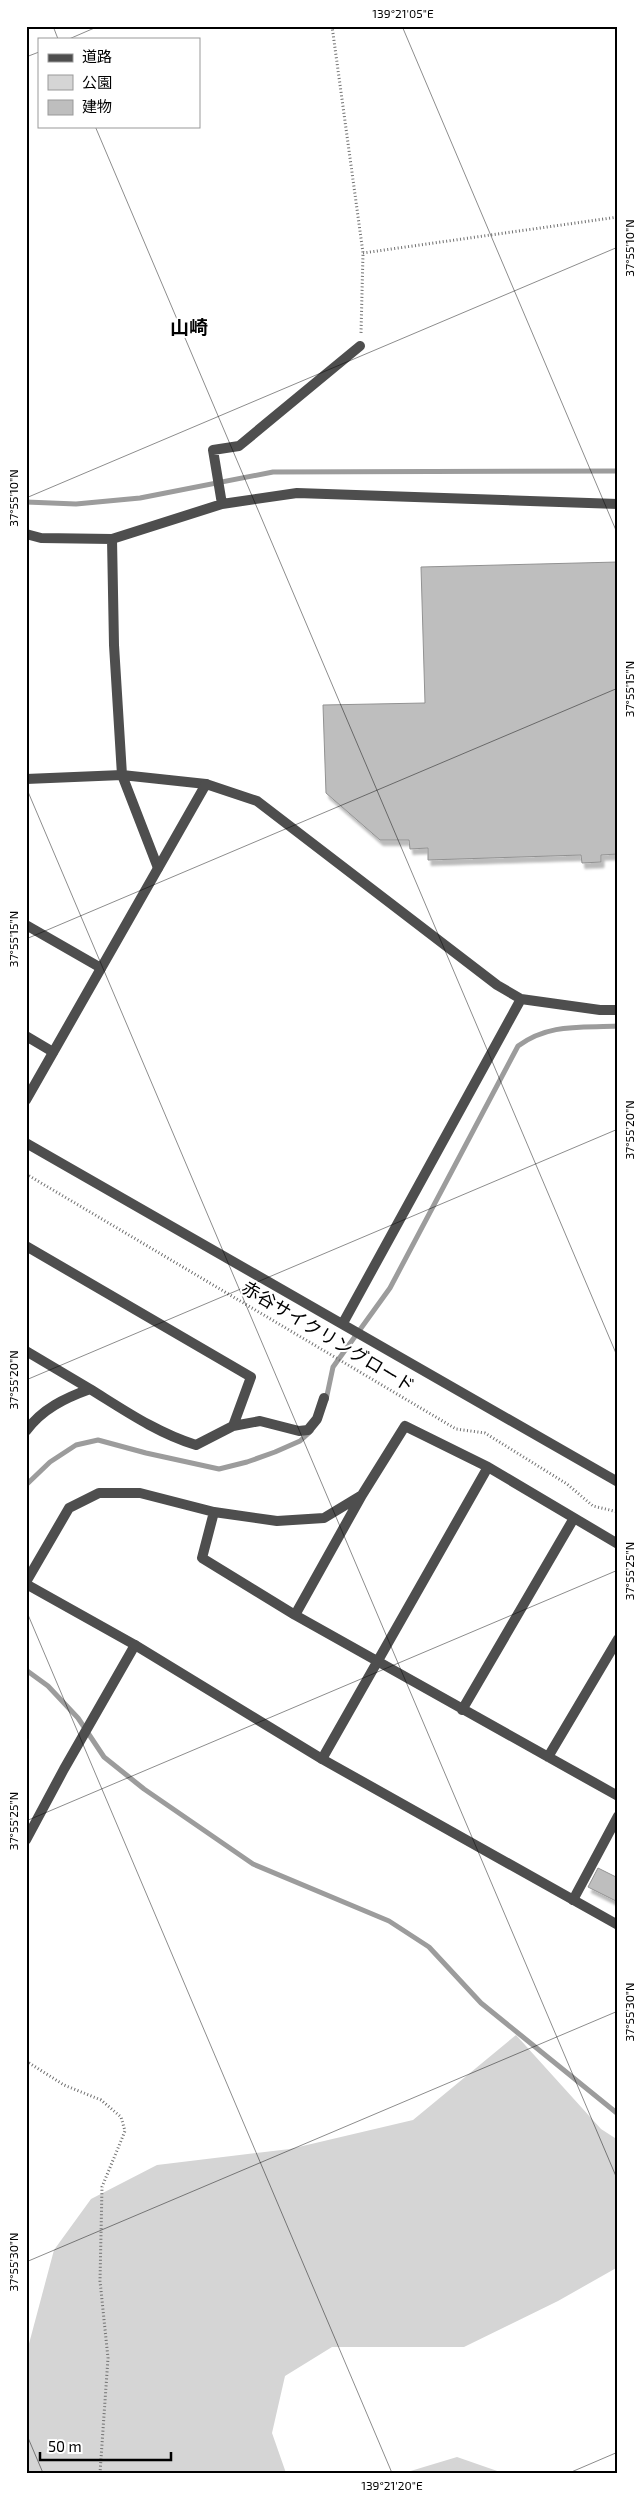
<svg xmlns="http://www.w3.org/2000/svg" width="644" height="2499" font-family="'Exo 2','Noto Sans JP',sans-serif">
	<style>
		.green { fill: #d5d5d5 }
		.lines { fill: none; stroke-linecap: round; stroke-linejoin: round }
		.stream { stroke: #9c9c9c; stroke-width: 5 }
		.building { fill: #bebebe; stroke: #929292; filter: url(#shadow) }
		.path { stroke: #707070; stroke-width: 3; stroke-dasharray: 1 2.5; stroke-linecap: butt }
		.minor { stroke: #4e4e4e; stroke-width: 10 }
		.tertiary { stroke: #4e4e4e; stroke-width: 10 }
		.ticks { fill: none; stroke: #000; stroke-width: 1; stroke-opacity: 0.45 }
		.labels { text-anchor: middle; stroke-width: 4; stroke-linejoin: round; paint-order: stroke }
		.street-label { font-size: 18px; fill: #000; stroke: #fff }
		.neighbourhood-label { font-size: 19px; font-weight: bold; fill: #000; stroke: #fff }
		.neatline { fill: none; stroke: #000; stroke-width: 2 }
		.ticks-label { font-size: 12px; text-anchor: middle; fill: #000 }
	</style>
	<defs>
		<filter id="shadow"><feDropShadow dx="3" dy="5.5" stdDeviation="1" flood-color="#0004"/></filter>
	</defs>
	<rect width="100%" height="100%" fill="#fff"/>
	<path class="green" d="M 516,2035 L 601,2129 L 618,2140 L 618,2267 L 558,2301 L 464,2347 L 332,2347 L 285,2376 L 272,2433 L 286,2473 L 26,2473 L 26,2355 L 54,2250 L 91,2199 L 157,2165 L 290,2149 L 413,2120 Z
		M 457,2457 L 503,2473 L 404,2473 Z"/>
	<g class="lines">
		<path class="stream" d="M 26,502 L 76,504 L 140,498 L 273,472 L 618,471
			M 326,1400 L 333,1367 L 390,1288 L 518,1046 C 549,1023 581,1028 618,1026
			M 26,1485 L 50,1462 L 76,1445 L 98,1440 L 146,1453 L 219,1469 L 247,1462 L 275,1452 L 300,1441 L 311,1431
			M 26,1670 L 48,1686 L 78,1718 L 104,1757 L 144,1789 L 253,1864 L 389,1921 L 429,1947 L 481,2003 L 618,2114"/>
	</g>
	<path class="building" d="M 618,562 L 618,854 L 601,855 L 601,862 L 582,863 L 581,855 L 428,860 L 428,848 L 410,849 L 409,840 L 380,840 L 326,793 L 323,705 L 425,703 L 421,567 Z
		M 598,1868 L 618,1878 L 618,1902 L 588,1887 Z"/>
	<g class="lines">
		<path class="path" d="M 332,26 L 363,253 L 361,333
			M 363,253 L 618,217
			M 26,1174 L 456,1429 L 485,1433 L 567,1484 L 593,1506 L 618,1512
			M 26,2061 L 64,2085 L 101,2100 L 121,2117 L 125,2131 L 102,2187 L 100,2281 L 108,2358 L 100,2473"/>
		<path class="minor" d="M 222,504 L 213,450 L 239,446 L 360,346
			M 26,534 L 41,538 L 112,539 L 222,504 L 297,493 L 618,504
			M 112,539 L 114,645 L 122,775 L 158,868
			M 26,779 L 122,775 L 206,784
			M 26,925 L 101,968
			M 26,1036 L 53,1052
			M 26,1246 L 251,1377 L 233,1426 L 196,1445 C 157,1433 124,1410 90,1389 C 65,1398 42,1409 26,1431
			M 26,1351 L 90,1389
			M 233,1426 L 260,1421 L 299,1431 L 308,1430 L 317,1419 L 324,1398
			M 214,1512 L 202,1558 L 295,1615 L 618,1796
			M 26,1582 L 69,1508 L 99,1493 L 140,1493 L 214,1512 L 277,1521 L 324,1518 L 362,1495 L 405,1426 L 488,1467 L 618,1544
			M 295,1615 L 362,1495
			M 462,1710 L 574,1518
			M 548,1757 L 618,1639
			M 322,1759 L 488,1467
			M 26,1840 L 64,1769 L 135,1645
			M 573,1900 L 618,1816"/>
		<path class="tertiary" d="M 26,1100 L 206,784 L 257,801 L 497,985 L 521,999 L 600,1010 L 618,1010
			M 26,1143 L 618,1482
			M 343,1323 L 521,999
			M 26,1584 L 135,1645 L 322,1759 L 618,1925"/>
	</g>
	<path class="ticks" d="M 53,26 L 58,39M 402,26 L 618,535M 69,39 L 99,26M 26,57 L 39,52M 95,126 L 618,1358M 26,498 L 618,247M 26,787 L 618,2181M 26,939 L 618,688M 26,1380 L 618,1129M 26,1610 L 392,2473M 26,1821 L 618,1570M 26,2262 L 618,2011M 26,2433 L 43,2473M 569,2473 L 618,2452"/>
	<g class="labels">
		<g class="street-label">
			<text transform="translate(328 1337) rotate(31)" y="6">赤谷サイクリングロード</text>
		</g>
		<g class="neighbourhood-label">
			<text x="189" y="334">山崎</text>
		</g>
	</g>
	<rect width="644" height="2499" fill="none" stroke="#ffffff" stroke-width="55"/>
	<rect x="38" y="38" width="162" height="90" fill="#ffffff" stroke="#999999"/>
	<rect x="48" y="54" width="25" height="8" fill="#4e4e4e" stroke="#999999"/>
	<text x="82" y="62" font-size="15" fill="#000000">道路</text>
	<rect x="48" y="75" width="25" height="15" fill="#d5d5d5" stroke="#999999"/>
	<text x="82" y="88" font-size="15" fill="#000000">公園</text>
	<rect x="48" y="100" width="25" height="15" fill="#bebebe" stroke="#999999"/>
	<text x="82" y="112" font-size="15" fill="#000000">建物</text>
	<path d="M40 2452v8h131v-8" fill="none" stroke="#000000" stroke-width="2.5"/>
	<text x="48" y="2452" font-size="15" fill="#000000" stroke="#ffffff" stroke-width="4" paint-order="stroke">50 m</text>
	<rect x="28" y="28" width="588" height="2444" class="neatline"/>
	<g class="ticks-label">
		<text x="403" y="18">139°21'05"E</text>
		<text transform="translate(630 248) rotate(-90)" y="4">37°55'10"N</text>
		<text transform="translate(14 498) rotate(-90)" y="4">37°55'10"N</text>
		<text transform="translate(630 689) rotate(-90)" y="4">37°55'15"N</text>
		<text transform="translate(14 939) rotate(-90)" y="4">37°55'15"N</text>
		<text transform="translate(630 1130) rotate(-90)" y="4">37°55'20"N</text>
		<text transform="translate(14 1380) rotate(-90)" y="4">37°55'20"N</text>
		<text transform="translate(630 1571) rotate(-90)" y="4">37°55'25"N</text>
		<text transform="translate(14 1821) rotate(-90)" y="4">37°55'25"N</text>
		<text transform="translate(630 2012) rotate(-90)" y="4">37°55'30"N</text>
		<text transform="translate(14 2262) rotate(-90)" y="4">37°55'30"N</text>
		<text x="392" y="2490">139°21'20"E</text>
	</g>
</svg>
